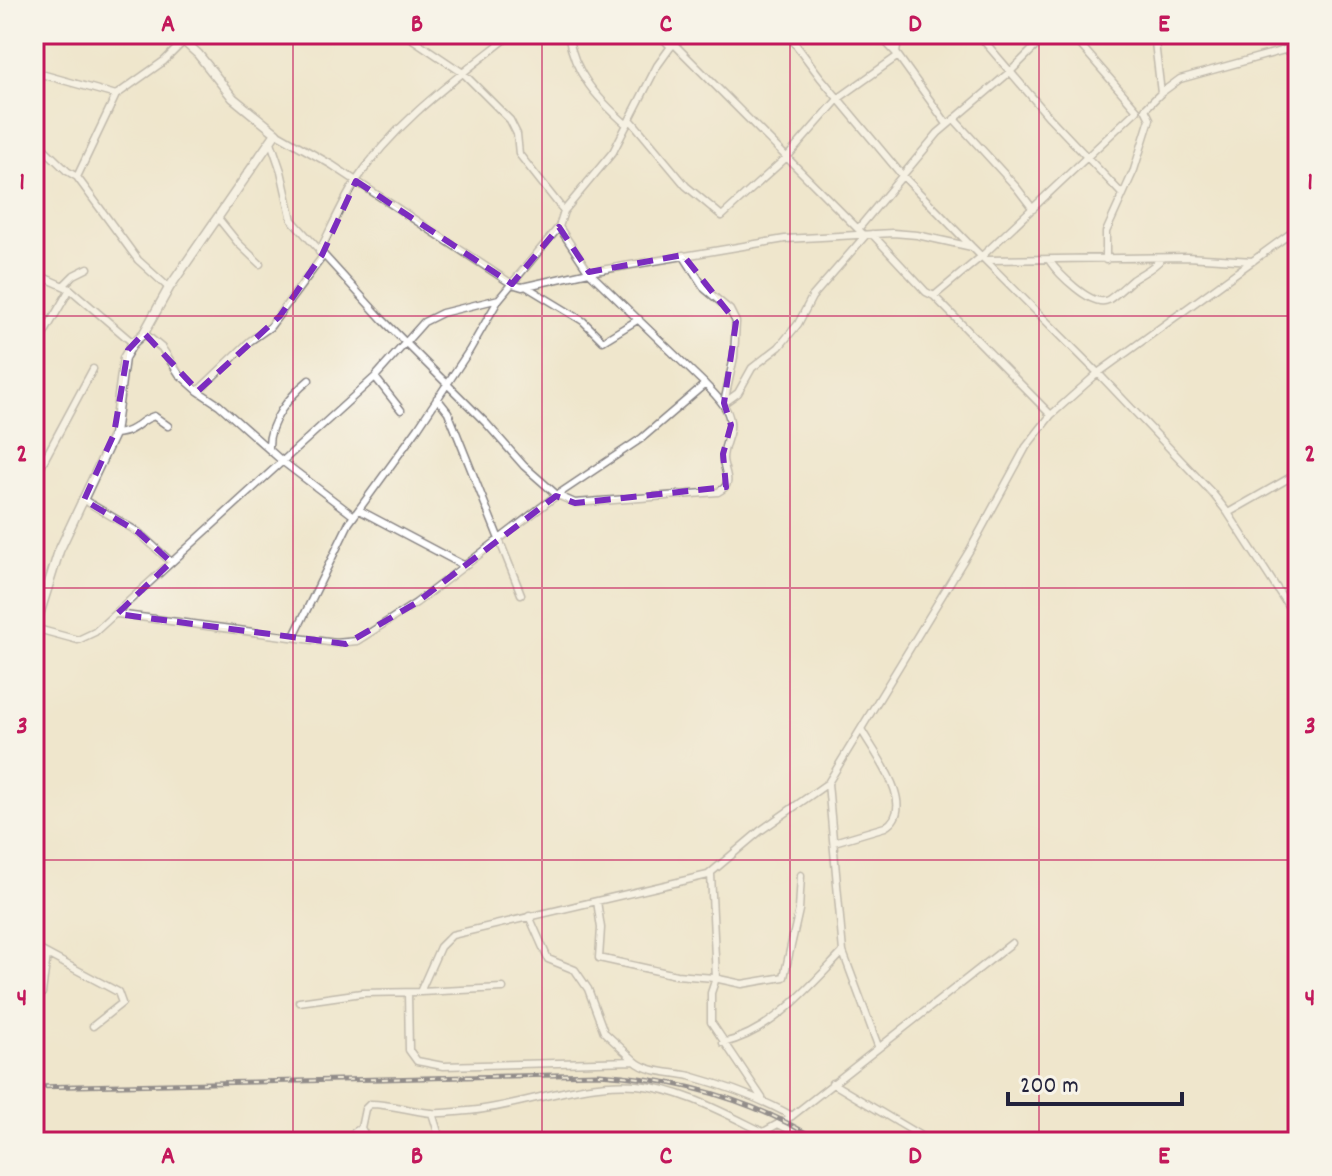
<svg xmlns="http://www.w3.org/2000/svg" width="1332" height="1176" font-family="Dekko,sans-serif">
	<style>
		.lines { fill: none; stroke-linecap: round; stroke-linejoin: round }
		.street-casing { stroke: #888484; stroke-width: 9 }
		.secondary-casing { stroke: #888484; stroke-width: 11 }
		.street { stroke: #fff; stroke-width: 6 }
		.secondary { stroke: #fff; stroke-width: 8 }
		.rail-casing { stroke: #22223b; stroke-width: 5 }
		.rail { stroke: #f7f3e8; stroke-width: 2; stroke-dasharray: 6; stroke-linecap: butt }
		.marked { fill: none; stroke: #7b2cbf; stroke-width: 6; stroke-dasharray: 16 10; stroke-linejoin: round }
		.grid { fill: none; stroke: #c2185b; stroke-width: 2; stroke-opacity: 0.55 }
		.neatline { fill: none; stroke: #c2185b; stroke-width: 3 }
		.grid-label { font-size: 26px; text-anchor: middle; font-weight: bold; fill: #c2185b }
	</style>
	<rect width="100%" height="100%" fill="#f7f3e8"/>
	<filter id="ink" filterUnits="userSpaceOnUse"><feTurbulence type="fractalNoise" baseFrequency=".0125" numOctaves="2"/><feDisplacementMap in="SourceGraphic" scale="16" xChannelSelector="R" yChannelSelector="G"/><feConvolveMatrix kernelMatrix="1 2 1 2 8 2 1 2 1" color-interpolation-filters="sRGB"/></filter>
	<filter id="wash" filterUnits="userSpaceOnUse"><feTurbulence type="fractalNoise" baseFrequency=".006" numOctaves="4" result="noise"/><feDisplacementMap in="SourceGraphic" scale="32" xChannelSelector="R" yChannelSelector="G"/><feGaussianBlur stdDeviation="1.8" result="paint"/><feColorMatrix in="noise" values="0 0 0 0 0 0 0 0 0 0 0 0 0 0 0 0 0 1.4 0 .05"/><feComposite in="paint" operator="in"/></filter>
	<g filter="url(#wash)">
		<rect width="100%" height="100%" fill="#efe6cc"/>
	</g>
	<g filter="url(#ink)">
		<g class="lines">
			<defs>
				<path id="street" d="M 405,34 L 463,73 L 510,120 L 517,134 L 519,154 L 564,211
					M 568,34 C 574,74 598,99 627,125
					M 659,34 L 671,47
					M 788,34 L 820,77 L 901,174 L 971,246
					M 878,34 L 896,53 L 947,124
					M 978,34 L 1049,117 L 1122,194
					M 1284,34 L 1298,86
					M 674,44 L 865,236 L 812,297 L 798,324 L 779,347 L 752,368 L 738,393 L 724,403
					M 896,53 L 899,34
					M 34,72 L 116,95 L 164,61 L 191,34
					M 1161,93 L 1180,79 L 1288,49
					M 630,119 L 686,186 L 722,216 L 788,156 L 839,98 L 898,56
					M 954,119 L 1017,188 L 1033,209
					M 276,133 L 332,165 L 512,284 L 522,287 L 589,272 L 785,239 L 893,233 L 917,235 L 972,247 L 1098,373 L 1213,494 L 1228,513 L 1298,621
					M 34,139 L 67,171 L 77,177 L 138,260 L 169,288
					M 271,142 L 281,171 L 292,220 L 382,319 L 486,423 L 524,466 L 557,495 L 575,503 L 718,492 C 735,484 724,473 723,459 C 723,450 727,441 729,434 C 735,412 718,398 705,384
					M 77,177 L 116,95
					M 218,218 L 238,243 L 260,264
					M 858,229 L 938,133 L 1011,71 L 1048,34
					M 872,234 L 926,292 L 934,296 L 982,256 L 1137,110 L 1071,34
					M 319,252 C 331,229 342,203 356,181 C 396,121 457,78 512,34
					M 683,255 L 705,289 L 730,310 L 736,322 L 734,357 L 724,403
					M 986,260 L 1187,257 L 1253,261
					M 1049,260 C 1057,272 1091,308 1108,300 C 1116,295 1125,286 1132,280 C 1143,272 1153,269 1162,258
					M 1106,260 L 1106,232 L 1134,170 L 1150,119 L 1145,109 L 1161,93 L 1154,34
					M 34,273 L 70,289 L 133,343
					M 63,286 L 74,275 L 88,268
					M 527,287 L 583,321 L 603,341 L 639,319
					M 934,296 L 1051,415
					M 144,333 L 162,348 L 179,374 L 198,391 L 219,405 L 282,461 L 354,516
					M 42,349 L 42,337 L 70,289
					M 375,377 L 401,410
					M 198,391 L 250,341 L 270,327 L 323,256
					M 437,398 L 448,412 L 521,594
					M 114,434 C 138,432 137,421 154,416 L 168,426
					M 269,448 C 268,421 290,396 309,380
					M 34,479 L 93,369
					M 84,500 L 138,532 L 171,562
					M 359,510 L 463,565
					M 1228,513 L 1298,473
					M 117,614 L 336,643 L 357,641 L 416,603 L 557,495 L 642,438 L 705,384 L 589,272 L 559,227
					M 34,628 L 78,640 L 95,632 L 375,377 L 424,322 L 442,313 L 499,299 L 559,227 L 564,211 L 613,152 L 657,66 L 680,34
					M 294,636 L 349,523 L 418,428 L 469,351 L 499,299
					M 828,783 L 843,952 L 878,1046
					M 834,842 L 885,827 C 919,808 874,753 861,729
					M 708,875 L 711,874 L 716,978 L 711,993 L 711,1022 L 762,1098
					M 597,901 L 601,928 L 599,958 L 676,975 L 714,978 L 742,984 L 784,977 L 799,910 L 801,875
					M 529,916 L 548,959 L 575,970 L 588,989 L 604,1032 L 635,1061
					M 34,947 L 118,992 L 122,1003 L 93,1026
					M 420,992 L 503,988
					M 408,993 L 409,1050 L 417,1061 L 443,1066 L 635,1061 C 648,1073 673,1072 690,1076 C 726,1086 760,1098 792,1116
					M 299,1002 L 362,993 L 420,992 L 440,947 L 452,935 L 708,875 L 760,831 L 828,783 L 971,548 L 1026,447 L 1051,415 L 1098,373 L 1298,228
					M 34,1010 L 42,993 L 47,955
					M 723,1043 C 772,1032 810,986 843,952
					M 832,1083 L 931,1142
					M 432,1113 L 441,1142
					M 778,1124 L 805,1137 L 808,1142
					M 361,1128 L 369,1142
					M 340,1142 L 361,1128 L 365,1109 L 370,1104 C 391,1104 411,1111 431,1113 C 443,1114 456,1112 468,1111 C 524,1106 580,1080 637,1085 C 681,1089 724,1113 763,1132
					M 746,1142 L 792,1116 L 1012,943"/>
				<path id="secondary" d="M 34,631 L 59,551 L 114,434 L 124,358 L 133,343 L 144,333 L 169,288 L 276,133 L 233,98 L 198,54 L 176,34"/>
			</defs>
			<use href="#street" class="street-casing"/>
			<use href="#secondary" class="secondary-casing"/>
			<use href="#street" class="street"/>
			<use href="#secondary" class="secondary"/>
			<defs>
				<path id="rail" d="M 34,1087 L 599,1074 C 678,1079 754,1100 821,1142"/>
			</defs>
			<use href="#rail" class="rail-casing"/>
			<use href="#rail" class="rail"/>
		</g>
	</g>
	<path d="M0 0H1332V1176H0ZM 356,181 L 512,284 L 559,227 L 589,272 L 683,255 L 736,322 L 724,403 L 731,425 L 723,454 L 726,487 L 575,503 L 556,496 L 416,603 L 346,644 L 117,614 L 171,562 L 138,532 L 84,500 L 114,434 L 128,350 L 144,333 L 198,391 L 280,316 L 322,255 Z" fill="#efe6cc" fill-opacity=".55" fill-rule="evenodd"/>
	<path class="marked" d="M 356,181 L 512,284 L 559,227 L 589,272 L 683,255 L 736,322 L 724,403 L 731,425 L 723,454 L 726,487 L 575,503 L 556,496 L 416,603 L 346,644 L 117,614 L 171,562 L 138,532 L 84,500 L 114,434 L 128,350 L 144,333 L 198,391 L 280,316 L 322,255 Z"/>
	<path class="grid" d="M 293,34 L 293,1142M 542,34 L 542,1142M 790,34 L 790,1142M 1039,34 L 1039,1142M 34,316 L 1298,316M 34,588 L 1298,588M 34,860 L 1298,860"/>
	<rect width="1332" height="1176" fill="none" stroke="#f7f3e8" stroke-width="88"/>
	<path d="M1008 1092v12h174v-12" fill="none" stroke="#22223b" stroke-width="4"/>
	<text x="1020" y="1092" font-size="24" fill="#22223b" stroke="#f7f3e8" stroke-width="6" paint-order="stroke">200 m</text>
	<rect x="44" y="44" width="1244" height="1088" class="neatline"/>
	<g class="grid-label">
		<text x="168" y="31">A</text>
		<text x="417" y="31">B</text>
		<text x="666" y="31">C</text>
		<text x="915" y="31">D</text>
		<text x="1164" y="31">E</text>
		<text x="22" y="189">1</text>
		<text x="1310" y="189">1</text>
		<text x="22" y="461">2</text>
		<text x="1310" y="461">2</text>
		<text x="22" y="733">3</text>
		<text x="1310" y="733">3</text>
		<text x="22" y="1005">4</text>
		<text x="1310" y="1005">4</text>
		<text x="168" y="1163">A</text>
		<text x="417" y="1163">B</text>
		<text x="666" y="1163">C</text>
		<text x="915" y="1163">D</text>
		<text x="1164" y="1163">E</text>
	</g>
</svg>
